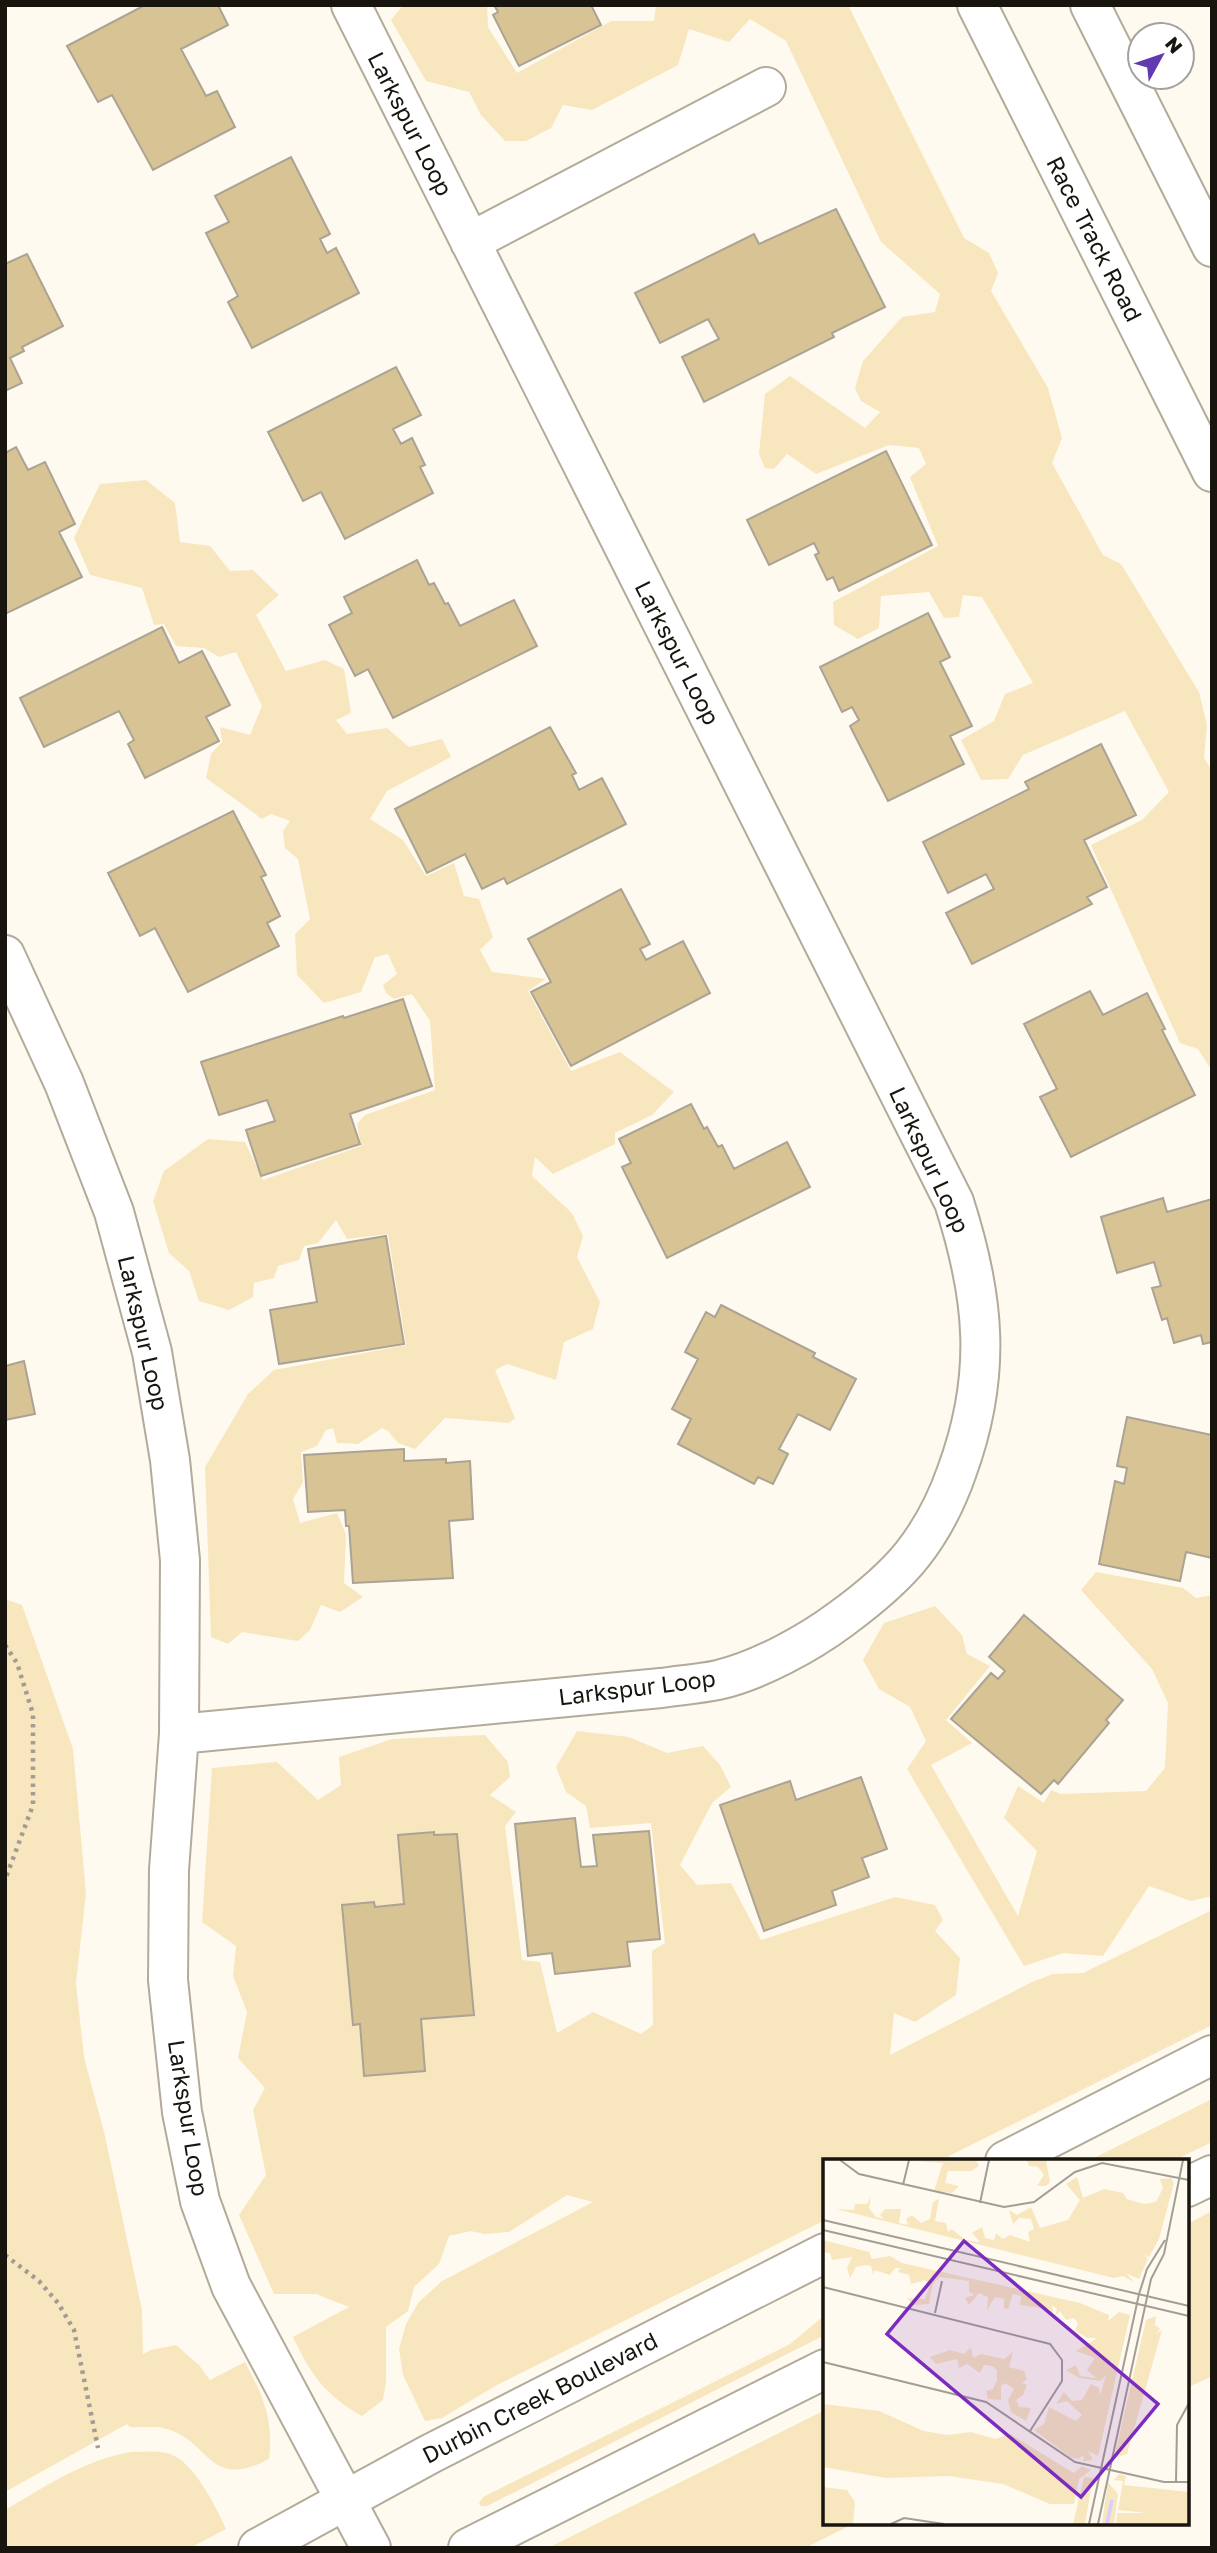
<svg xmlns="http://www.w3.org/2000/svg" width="1217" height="2553" font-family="'Golos Text',sans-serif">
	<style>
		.green { fill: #f8e6bf }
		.building { fill: #d8c395; stroke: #aba393; stroke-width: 2 }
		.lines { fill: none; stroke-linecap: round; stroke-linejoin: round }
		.street-casing { stroke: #b3ab9a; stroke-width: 42 }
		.secondary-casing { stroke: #b3ab9a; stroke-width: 42 }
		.primary-casing { stroke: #b3ab9a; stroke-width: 42 }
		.path { stroke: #a19d94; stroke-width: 4.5; stroke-dasharray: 3.5 5; stroke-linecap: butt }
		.street { stroke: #fff; stroke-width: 38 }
		.secondary { stroke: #fff; stroke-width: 38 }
		.primary { stroke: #fff; stroke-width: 38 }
		.labels { text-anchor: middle; stroke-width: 5; stroke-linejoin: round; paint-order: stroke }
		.street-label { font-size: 23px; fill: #18150f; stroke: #fff }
		.inset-river { fill: none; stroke: #d8cfff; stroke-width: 3.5 }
		.inset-road { fill: none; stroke: #a39e95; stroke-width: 2 }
		.view { fill: #7b2cbf; fill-opacity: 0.15; stroke: #7b2cbf; stroke-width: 3.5 }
		.inset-edge { fill: none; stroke: #18150f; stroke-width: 3.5 }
	</style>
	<rect width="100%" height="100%" fill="#fffaef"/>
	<path class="green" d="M 403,5 L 487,5 L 488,27 L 517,73 L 611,21 L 654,21 L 656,5 L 848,5 L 964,238 L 989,253 L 998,273 L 991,291 L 1048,388 L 1062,438 L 1052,463 L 1103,555 L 1121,564 L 1199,692 L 1207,725 L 1204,758 L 1212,771 L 1212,1071 L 1198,1049 L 1180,1043 L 1091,845 L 1142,820 L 1169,792 L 1125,711 L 1023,755 L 1008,779 L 981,780 L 961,740 L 994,721 L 1005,694 L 1033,683 L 982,597 L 963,595 L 959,617 L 944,618 L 929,592 L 881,596 L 879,628 L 858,639 L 834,625 L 833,602 L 938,546 L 910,477 L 926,464 L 919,448 L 889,445 L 816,474 L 787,454 L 774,469 L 765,468 L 759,454 L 765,394 L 790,376 L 865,428 L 880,412 L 861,401 L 855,388 L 863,361 L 902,317 L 935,312 L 940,294 L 881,242 L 786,41 L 750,19 L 729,42 L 689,29 L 678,65 L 592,110 L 563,105 L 551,128 L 526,141 L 505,141 L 481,115 L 469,92 L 426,81 L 391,20 Z
		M 146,480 L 175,503 L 180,542 L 210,546 L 230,571 L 253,570 L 279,595 L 256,615 L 286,671 L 325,660 L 344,669 L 351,713 L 336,720 L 347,734 L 387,728 L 409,747 L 442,739 L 451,757 L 387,791 L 370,819 L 403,840 L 426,876 L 454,863 L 464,896 L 479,899 L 493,937 L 480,950 L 492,972 L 546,979 L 528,991 L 571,1071 L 620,1052 L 674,1092 L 652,1115 L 615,1133 L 615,1144 L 553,1174 L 535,1157 L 532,1176 L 572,1213 L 583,1236 L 577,1257 L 600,1302 L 593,1329 L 564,1342 L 556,1380 L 507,1364 L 495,1370 L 515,1418 L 509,1423 L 445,1418 L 415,1449 L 398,1443 L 388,1431 L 382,1428 L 358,1444 L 337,1443 L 333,1428 L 326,1430 L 317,1446 L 301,1452 L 303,1482 L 293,1499 L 300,1523 L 337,1513 L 346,1534 L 344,1583 L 363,1597 L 340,1612 L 321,1605 L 310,1630 L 298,1641 L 242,1632 L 228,1644 L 211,1637 L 205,1467 L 248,1394 L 274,1370 L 406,1345 L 388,1234 L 347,1239 L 336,1220 L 318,1243 L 304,1246 L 299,1260 L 278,1266 L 274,1278 L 254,1283 L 253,1297 L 229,1310 L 199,1301 L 189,1271 L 169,1253 L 153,1201 L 164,1171 L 208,1139 L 245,1142 L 263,1180 L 361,1146 L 357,1124 L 365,1115 L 435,1090 L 430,1021 L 412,994 L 394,999 L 386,993 L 383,985 L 397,974 L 388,954 L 375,957 L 361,992 L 324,1003 L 297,975 L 295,934 L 310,919 L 298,859 L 285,848 L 283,831 L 290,821 L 271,814 L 262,819 L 206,778 L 211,754 L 222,742 L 220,727 L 250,735 L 262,706 L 236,652 L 219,657 L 204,648 L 176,646 L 164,624 L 154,625 L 142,588 L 90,575 L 74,538 L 100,484 Z
		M 1096,1572 L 1183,1588 L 1196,1598 L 1212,1595 L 1212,1867 L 1209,1868 L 1212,1873 L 1212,1896 L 1191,1901 L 1149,1886 L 1103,1956 L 1063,1953 L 1024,1966 L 907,1769 L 926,1741 L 910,1707 L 879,1689 L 863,1660 L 884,1623 L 935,1606 L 962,1635 L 967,1654 L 990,1666 L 946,1720 L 972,1743 L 931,1765 L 1018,1916 L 1037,1851 L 1004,1818 L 1018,1786 L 1044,1803 L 1051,1790 L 1061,1794 L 1146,1791 L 1165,1768 L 1168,1703 L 1152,1669 L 1081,1590 Z
		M 5,1599 L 22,1605 L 73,1749 L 86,1893 L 76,1983 L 84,2057 L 105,2136 L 142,2310 L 143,2354 L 151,2350 L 176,2345 L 199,2365 L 210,2380 L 245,2362 C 263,2396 274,2419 269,2459 C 207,2492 210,2438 163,2428 C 153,2426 141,2428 130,2427 L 127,2424 L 5,2492 Z
		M 577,1731 L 629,1737 L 667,1753 L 703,1746 L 720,1765 L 731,1787 L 712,1803 L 680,1865 L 697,1885 L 731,1883 L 761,1940 L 895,1897 L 935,1905 L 943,1920 L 935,1931 L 960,1958 L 956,1995 L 915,2022 L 894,2013 L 890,2055 L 1032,1982 L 1053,1974 L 1083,1973 L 1212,1910 L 1212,2025 L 939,2161 L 825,2161 L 825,2220 L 495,2386 L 442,2418 L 425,2421 L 403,2375 L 399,2349 L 406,2324 L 418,2303 L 442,2281 L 593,2202 L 567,2195 L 509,2232 L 484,2234 L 471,2231 L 449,2236 L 439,2264 L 414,2287 L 408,2311 L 386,2327 L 386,2382 L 383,2400 L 362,2416 C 325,2395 311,2375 293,2337 L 349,2307 L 316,2294 L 274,2294 L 239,2215 L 266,2175 L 253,2110 L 265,2088 L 238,2058 L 247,2012 L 233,1976 L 236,1946 L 202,1922 L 212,1768 L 277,1762 L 318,1800 L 341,1785 L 339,1757 L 392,1739 L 485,1735 L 508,1762 L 510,1777 L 490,1795 L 516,1812 L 505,1826 L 522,1960 L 540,1962 L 557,2033 L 593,2012 L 641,2034 L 653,2025 L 652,1951 L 665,1943 L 651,1823 L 590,1828 L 586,1806 L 566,1792 L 556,1767 Z
		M 1212,2099 L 1212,2142 L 1173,2161 L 1088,2161 Z
		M 1212,2211 L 1212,2376 L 1187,2388 L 1187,2224 Z
		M 825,2315 L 825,2335 L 487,2506 L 481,2506 L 479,2503 L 483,2497 L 790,2344 Z
		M 825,2410 L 825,2523 L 855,2523 L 805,2548 L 548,2548 Z
		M 131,2452 C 144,2452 158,2450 170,2454 C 194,2462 216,2507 226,2529 L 190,2548 L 5,2548 L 5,2510 C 48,2485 82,2461 131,2452 Z"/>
	<path class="building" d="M 145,5 L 218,5 L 228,25 L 181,49 L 206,96 L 217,91 L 235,127 L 153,170 L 112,95 L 98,102 L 67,46 Z
		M 494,5 L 591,5 L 601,25 L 519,66 L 493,15 L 498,12 Z
		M 291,157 L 330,234 L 320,239 L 327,253 L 336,248 L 359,293 L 252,348 L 228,302 L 238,296 L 206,233 L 229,222 L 215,196 Z
		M 836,209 L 885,307 L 832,333 L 834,337 L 704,402 L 682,357 L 719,339 L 708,319 L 660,343 L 635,293 L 754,234 L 759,244 Z
		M 27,254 L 63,326 L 22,347 L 24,351 L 10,358 L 22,383 L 5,391 L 5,264 Z
		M 396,367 L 421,415 L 393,429 L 401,444 L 412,438 L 425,465 L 420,467 L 433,493 L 345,539 L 321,492 L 303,501 L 268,432 Z
		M 16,447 L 28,470 L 45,462 L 75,524 L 59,532 L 82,577 L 5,614 L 5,453 Z
		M 886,451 L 932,545 L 839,591 L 833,577 L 827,580 L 815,555 L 819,553 L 814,543 L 769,565 L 747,520 Z
		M 417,560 L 429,585 L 434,583 L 445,604 L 448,603 L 460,626 L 514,600 L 537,646 L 393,718 L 368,669 L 355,676 L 329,625 L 352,613 L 344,597 Z
		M 928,613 L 950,657 L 940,662 L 972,726 L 950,736 L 964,764 L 888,801 L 850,726 L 859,720 L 852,707 L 842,712 L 820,667 Z
		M 162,627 L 179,663 L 202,651 L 230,705 L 206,717 L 219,741 L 145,778 L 128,744 L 134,740 L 119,711 L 44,747 L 20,698 Z
		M 550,727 L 576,773 L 572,775 L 579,790 L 602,778 L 626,824 L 507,884 L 504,878 L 482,889 L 465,854 L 427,873 L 395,809 Z
		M 1101,744 L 1136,815 L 1084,840 L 1107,887 L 1087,897 L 1092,904 L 972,964 L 946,913 L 994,889 L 986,874 L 948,893 L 923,842 L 1029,789 L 1025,782 Z
		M 233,811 L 266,875 L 261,877 L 280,916 L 267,923 L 279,946 L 188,992 L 155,928 L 140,936 L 108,873 Z
		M 621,889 L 650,944 L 640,949 L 646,960 L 683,941 L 710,993 L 571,1066 L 531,992 L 551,982 L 528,939 Z
		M 1090,991 L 1103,1015 L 1147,993 L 1165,1029 L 1162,1030 L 1195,1095 L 1071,1157 L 1040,1097 L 1057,1089 L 1024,1024 Z
		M 403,999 L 432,1086 L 350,1114 L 360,1144 L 261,1176 L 246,1130 L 275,1121 L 267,1100 L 219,1115 L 201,1062 L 343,1016 L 344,1018 Z
		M 691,1104 L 704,1129 L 707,1127 L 718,1147 L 722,1145 L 734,1169 L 787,1142 L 810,1187 L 667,1258 L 622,1167 L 631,1163 L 619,1139 Z
		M 1163,1198 L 1167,1212 L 1212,1199 L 1212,1342 L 1203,1344 L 1201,1335 L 1174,1343 L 1167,1318 L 1162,1320 L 1152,1288 L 1161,1286 L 1154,1262 L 1117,1273 L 1101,1217 Z
		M 386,1236 L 404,1344 L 279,1364 L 270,1310 L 317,1302 L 308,1249 Z
		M 721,1305 L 815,1353 L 813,1357 L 856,1379 L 830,1430 L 798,1414 L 779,1449 L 788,1454 L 773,1484 L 758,1477 L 754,1484 L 678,1444 L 691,1419 L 672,1409 L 698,1359 L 685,1352 L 706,1312 L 715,1317 Z
		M 24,1361 L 35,1414 L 5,1420 L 5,1366 Z
		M 1127,1417 L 1212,1435 L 1212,1558 L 1186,1552 L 1180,1581 L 1099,1564 L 1115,1481 L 1124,1484 L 1127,1468 L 1117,1466 Z
		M 404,1449 L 404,1461 L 446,1459 L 446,1463 L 470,1461 L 473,1519 L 449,1521 L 453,1578 L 353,1583 L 349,1526 L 346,1526 L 345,1510 L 308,1512 L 304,1455 Z
		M 1024,1615 L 1123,1700 L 1106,1720 L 1109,1723 L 1058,1784 L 1054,1780 L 1041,1794 L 951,1719 L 991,1673 L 998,1679 L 1005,1671 L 989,1657 Z
		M 861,1777 L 887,1849 L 862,1858 L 869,1877 L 832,1891 L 836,1905 L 764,1931 L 720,1805 L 790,1781 L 796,1800 Z
		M 575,1818 L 581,1867 L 597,1866 L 593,1835 L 649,1831 L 660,1939 L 627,1942 L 630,1966 L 555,1974 L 552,1953 L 528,1956 L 515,1824 Z
		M 434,1832 L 434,1835 L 457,1834 L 474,2015 L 421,2019 L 425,2071 L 364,2076 L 360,2024 L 353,2025 L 342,1905 L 374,1902 L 375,1907 L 404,1904 L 398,1835 Z"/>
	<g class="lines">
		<defs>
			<path id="street" d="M 470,242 L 766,87
				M 5,955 L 64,1083 L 114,1212 L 152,1352 L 170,1460 L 180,1560 L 179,1734 L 169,1870 L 168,1980 L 182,2112 L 200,2201 L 231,2286 L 371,2548
				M 179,1734 L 661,1688 C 680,1685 699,1684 718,1680 C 758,1671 809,1643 841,1619 C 867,1600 892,1580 912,1555 C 931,1531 947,1500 957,1471 C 992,1375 985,1298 954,1202 L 351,5"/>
			<path id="secondary" d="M 1005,2161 L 1212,2055
				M 1187,2187 L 1212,2175
				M 258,2548 L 430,2454 L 825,2253
				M 468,2548 L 825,2369"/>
			<path id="primary" d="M 977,5 L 1212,472
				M 1090,5 L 1212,247"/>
		</defs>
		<use href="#street" class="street-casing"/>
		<use href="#secondary" class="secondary-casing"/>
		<use href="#primary" class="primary-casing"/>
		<path class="path" d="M 5,1645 L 17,1663 L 33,1714 L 33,1805 L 5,1880
			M 5,2255 L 39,2281 L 58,2303 L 74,2330 L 98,2448"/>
		<use href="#street" class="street"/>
		<use href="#secondary" class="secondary"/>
		<use href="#primary" class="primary"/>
	</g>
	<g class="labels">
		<g class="street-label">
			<text transform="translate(410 124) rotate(63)" y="8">Larkspur Loop</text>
			<text transform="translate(1094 239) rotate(63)" y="8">Race Track Road</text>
			<text transform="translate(677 653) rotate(63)" y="8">Larkspur Loop</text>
			<text transform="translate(929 1160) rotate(65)" y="8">Larkspur Loop</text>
			<text transform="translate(143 1333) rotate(77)" y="8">Larkspur Loop</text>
			<text transform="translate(637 1688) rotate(-7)" y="8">Larkspur Loop</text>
			<text transform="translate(188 2118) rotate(81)" y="8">Larkspur Loop</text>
			<text transform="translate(540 2398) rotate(-27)" y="8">Durbin Creek Boulevard</text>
		</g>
	</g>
	<g transform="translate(823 2159)">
		<rect width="366" height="366" fill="#fffaef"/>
		<path d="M 153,1 L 156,7 L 148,12 L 125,12 L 122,24 L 136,27 L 129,34 L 111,32 L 120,4 L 91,2 ZM 204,1 L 223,1 L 227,23 L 223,27 L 214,27 L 221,16 L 215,8 L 206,7 ZM 254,18 L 260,39 L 281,30 L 300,34 L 304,40 L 321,45 L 333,43 L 340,29 L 337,20 L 348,19 L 351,24 L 336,80 L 326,98 L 321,94 L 325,100 L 316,120 L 303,114 L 311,123 L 300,117 L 291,119 L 13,50 L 31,51 L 32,45 L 44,45 L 48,37 L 46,49 L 53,58 L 61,60 L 57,56 L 62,50 L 78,50 L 76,64 L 85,66 L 83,60 L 89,56 L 98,64 L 107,60 L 110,43 L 116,40 L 112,62 L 123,64 L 125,73 L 129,70 L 142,81 L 157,83 L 149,74 L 159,68 L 162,79 L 171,81 L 173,74 L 180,80 L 187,76 L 207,83 L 205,73 L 211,70 L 208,60 L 196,59 L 190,65 L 186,51 L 194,56 L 208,48 L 217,69 L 245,61 L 257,41 L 243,25 ZM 0,81 L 46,93 L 49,100 L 67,97 L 79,104 L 257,144 L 286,156 L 285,162 L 296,153 L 307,156 L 275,297 L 265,292 L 270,300 L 265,302 L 260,302 L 261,296 L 255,300 L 247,298 L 211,271 L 221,265 L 226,248 L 253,262 L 259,256 L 244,242 L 233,245 L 241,233 L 249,242 L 259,241 L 268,225 L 276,229 L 277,237 L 283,216 L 278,222 L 256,219 L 243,211 L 253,206 L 257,217 L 273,219 L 264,211 L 272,199 L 253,192 L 274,179 L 264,179 L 252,171 L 255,164 L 251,159 L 243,161 L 237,152 L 232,157 L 234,150 L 229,146 L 230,155 L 226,150 L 197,146 L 198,137 L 190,135 L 185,150 L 181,149 L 181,140 L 172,138 L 164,151 L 165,138 L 156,134 L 146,146 L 142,139 L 151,136 L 146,132 L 146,122 L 117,118 L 110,124 L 106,145 L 90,146 L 84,139 L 102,140 L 107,126 L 102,121 L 88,125 L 86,116 L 75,113 L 77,109 L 72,109 L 67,116 L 52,111 L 50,115 L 48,107 L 43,106 L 33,108 L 27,119 L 24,109 L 29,98 L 9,101 L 7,94 L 0,93 ZM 333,157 L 332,166 L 337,170 L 333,175 L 339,171 L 304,295 L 291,299 L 323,161 ZM 148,188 L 150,199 L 158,195 L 181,200 L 190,193 L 186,208 L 201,212 L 204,220 L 199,224 L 204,226 L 200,236 L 193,241 L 196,248 L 208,249 L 203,262 L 188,253 L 185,241 L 191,230 L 182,224 L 178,227 L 178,241 L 165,240 L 163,232 L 170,230 L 174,221 L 174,211 L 169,207 L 161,206 L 157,214 L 144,205 L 136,209 L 134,200 L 113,205 L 107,198 L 127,191 L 141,195 ZM 0,245 L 56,252 L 101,272 L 124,276 L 148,273 L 172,280 L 187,275 L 251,314 L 259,307 L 268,311 L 256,320 L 251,345 L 227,345 L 180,325 L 125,317 L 63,319 L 0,308 ZM 296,315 L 303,317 L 301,326 L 366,333 L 366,365 L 293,365 L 294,354 L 324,354 L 295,351 L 300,322 L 291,321 ZM 261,318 L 270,319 L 262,365 L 250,365 ZM 285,323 L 295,335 L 291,365 L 279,365 ZM 0,328 L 24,331 L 32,343 L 30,365 L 0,365 Z" fill="#f8e6bf"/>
		<path class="inset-river" d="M 284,365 L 289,341"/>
		<path class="inset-road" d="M 17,1 L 36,15 L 181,48 L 211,43 L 252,13 L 279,4 L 366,21M 80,26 L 86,1M 157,44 L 166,1M 0,61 L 366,147M 0,71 L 366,157M 0,128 L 227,185 L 239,201 L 239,222 L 207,272M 112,154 L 119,122M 0,203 L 163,243 L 252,303 L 341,323 L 366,323M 353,323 L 354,266 L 366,244M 68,365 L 81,359 L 121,365M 266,365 L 316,135 L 324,110 L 342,81M 275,365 L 328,120 L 341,95 L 360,1"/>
		<path class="view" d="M 141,82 L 335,245 L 258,338 L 64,175 Z"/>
		<rect width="366" height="366" class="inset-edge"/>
	</g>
	<rect width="1217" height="2553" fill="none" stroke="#18150f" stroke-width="14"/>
	<g transform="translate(1161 56) rotate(50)"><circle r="33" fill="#ffffff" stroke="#a3a19f" stroke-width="2"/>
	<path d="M0-5L12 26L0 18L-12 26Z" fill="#6139b1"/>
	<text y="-10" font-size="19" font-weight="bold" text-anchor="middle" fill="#18150f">N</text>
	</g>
</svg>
